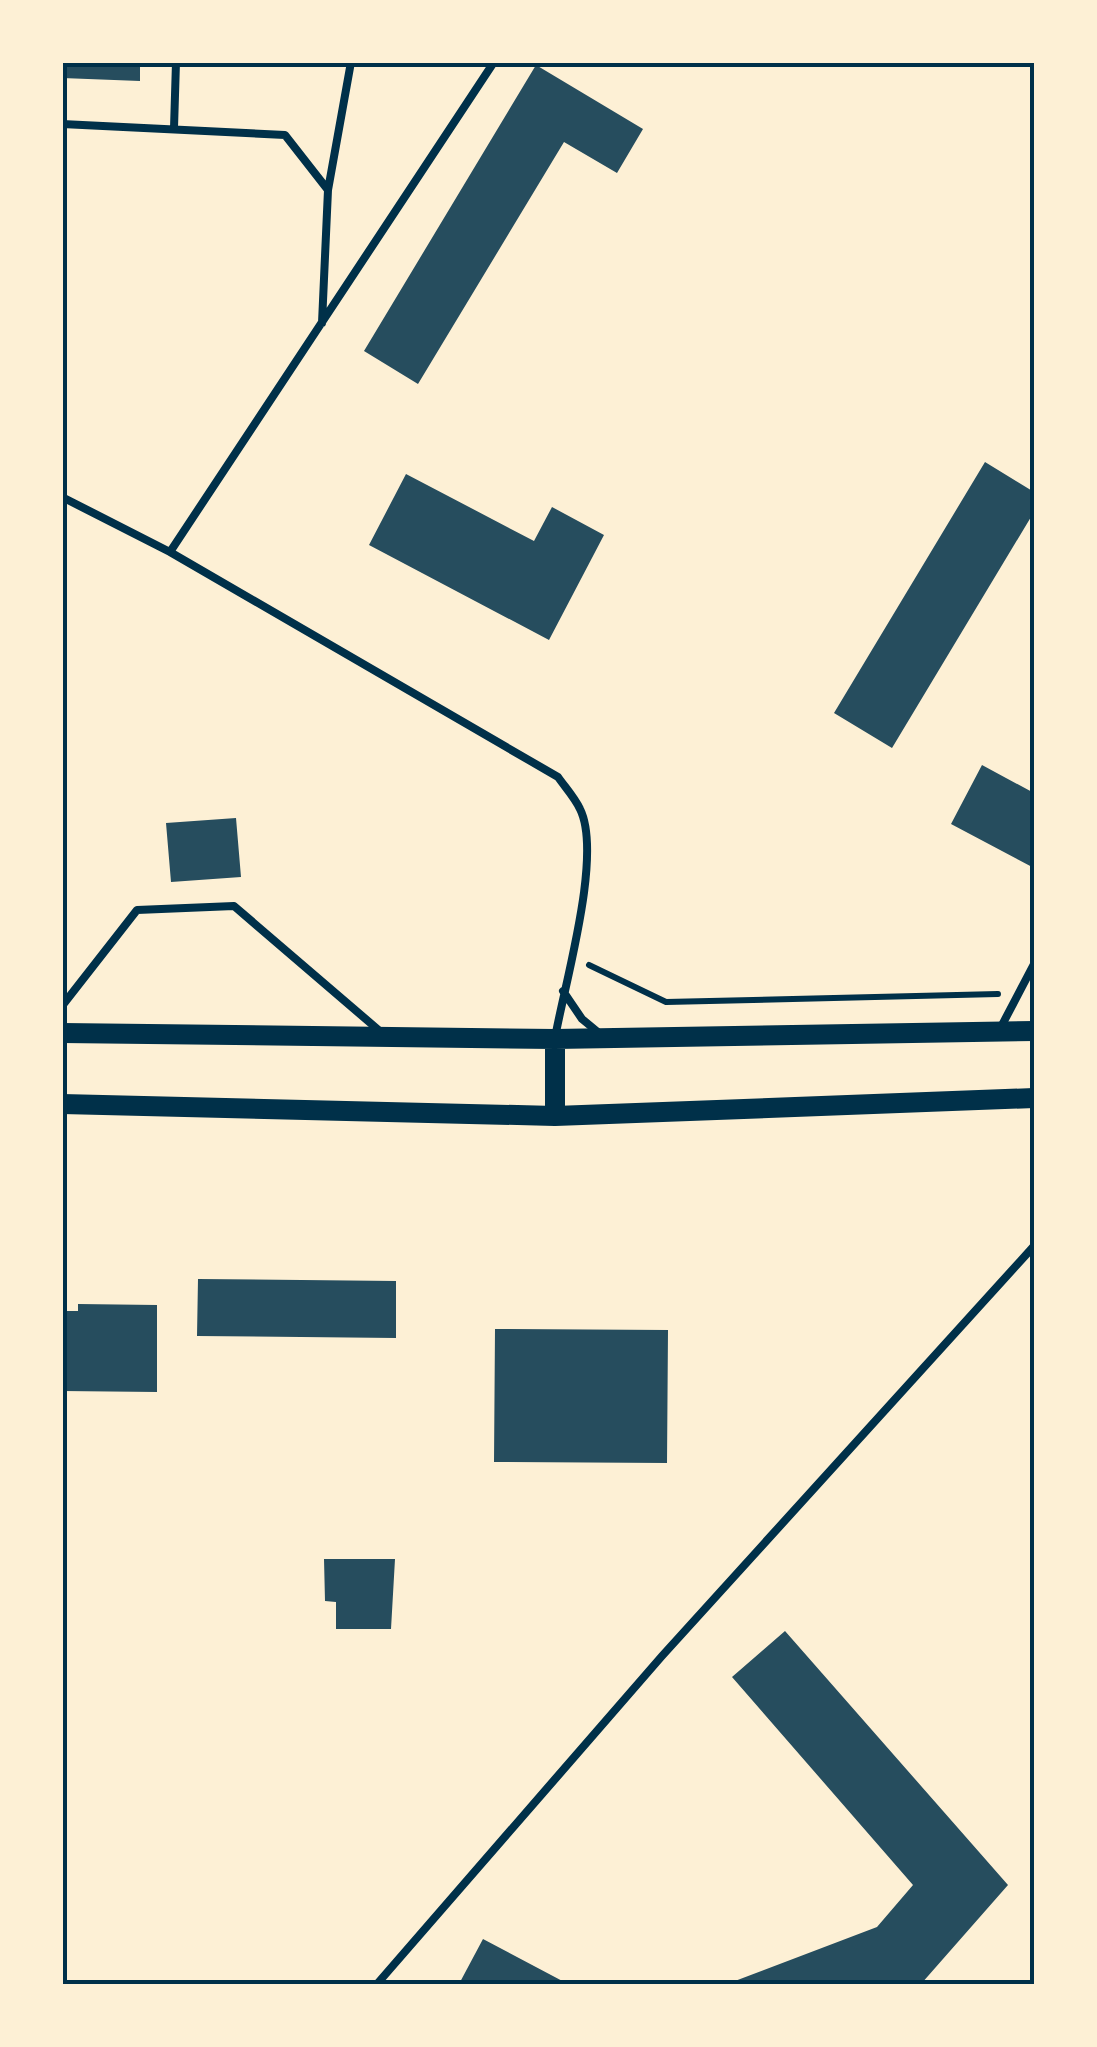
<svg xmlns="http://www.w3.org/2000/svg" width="1097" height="2047" font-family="Mulish,sans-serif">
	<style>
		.building { fill: #264d5e }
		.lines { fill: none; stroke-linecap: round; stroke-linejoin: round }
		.path { stroke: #003049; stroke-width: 6 }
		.service { stroke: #003049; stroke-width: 8 }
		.secondary { stroke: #003049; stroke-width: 20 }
		.neatline { fill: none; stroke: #003049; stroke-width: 4 }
	</style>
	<rect width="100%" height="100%" fill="#fdf0d5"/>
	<path class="building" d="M 62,62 L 140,62 L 140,81 L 62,78 Z
		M 536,65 L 643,129 L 617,173 L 564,142 L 418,384 L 364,351 Z
		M 985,462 L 1034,492 L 1034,512 L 892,748 L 834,713 Z
		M 406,474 L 534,541 L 552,507 L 604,535 L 549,640 L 369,545 Z
		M 982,765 L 1034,793 L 1034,868 L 951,824 Z
		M 236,818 L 241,877 L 171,882 L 166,823 Z
		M 198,1279 L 396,1281 L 396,1338 L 197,1336 Z
		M 78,1304 L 157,1305 L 157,1392 L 62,1391 L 62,1311 L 78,1311 Z
		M 495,1329 L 668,1330 L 667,1463 L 494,1462 Z
		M 324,1559 L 395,1559 L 391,1629 L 336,1629 L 336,1602 L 325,1601 Z
		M 785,1631 L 1008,1885 L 921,1984 L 727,1984 L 877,1927 L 913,1885 L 732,1677 Z
		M 483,1939 L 568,1984 L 459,1984 Z"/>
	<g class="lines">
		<path class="path" d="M 589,965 L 666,1002 L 998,994"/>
		<path class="service" d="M 62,124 L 285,135 L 328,190 L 322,323
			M 174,128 L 176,62
			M 328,190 L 351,62
			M 62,497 L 170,552 L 558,777 C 565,787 575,798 580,809 C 603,855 564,986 555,1038
			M 170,552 L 494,62
			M 563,991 L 582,1019 L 599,1033
			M 62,1006 L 137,910 L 234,906 L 382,1033
			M 1001,1027 L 1034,964
			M 377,1984 L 662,1656 L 1034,1246"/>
		<path class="secondary" d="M 62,1033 L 555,1039 L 1034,1031
			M 62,1104 L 555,1116 L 1034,1098
			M 555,1116 L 555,1039"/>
	</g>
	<rect width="1097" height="2047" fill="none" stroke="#fdf0d5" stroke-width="130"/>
	<rect x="65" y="65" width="967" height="1917" class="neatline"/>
</svg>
